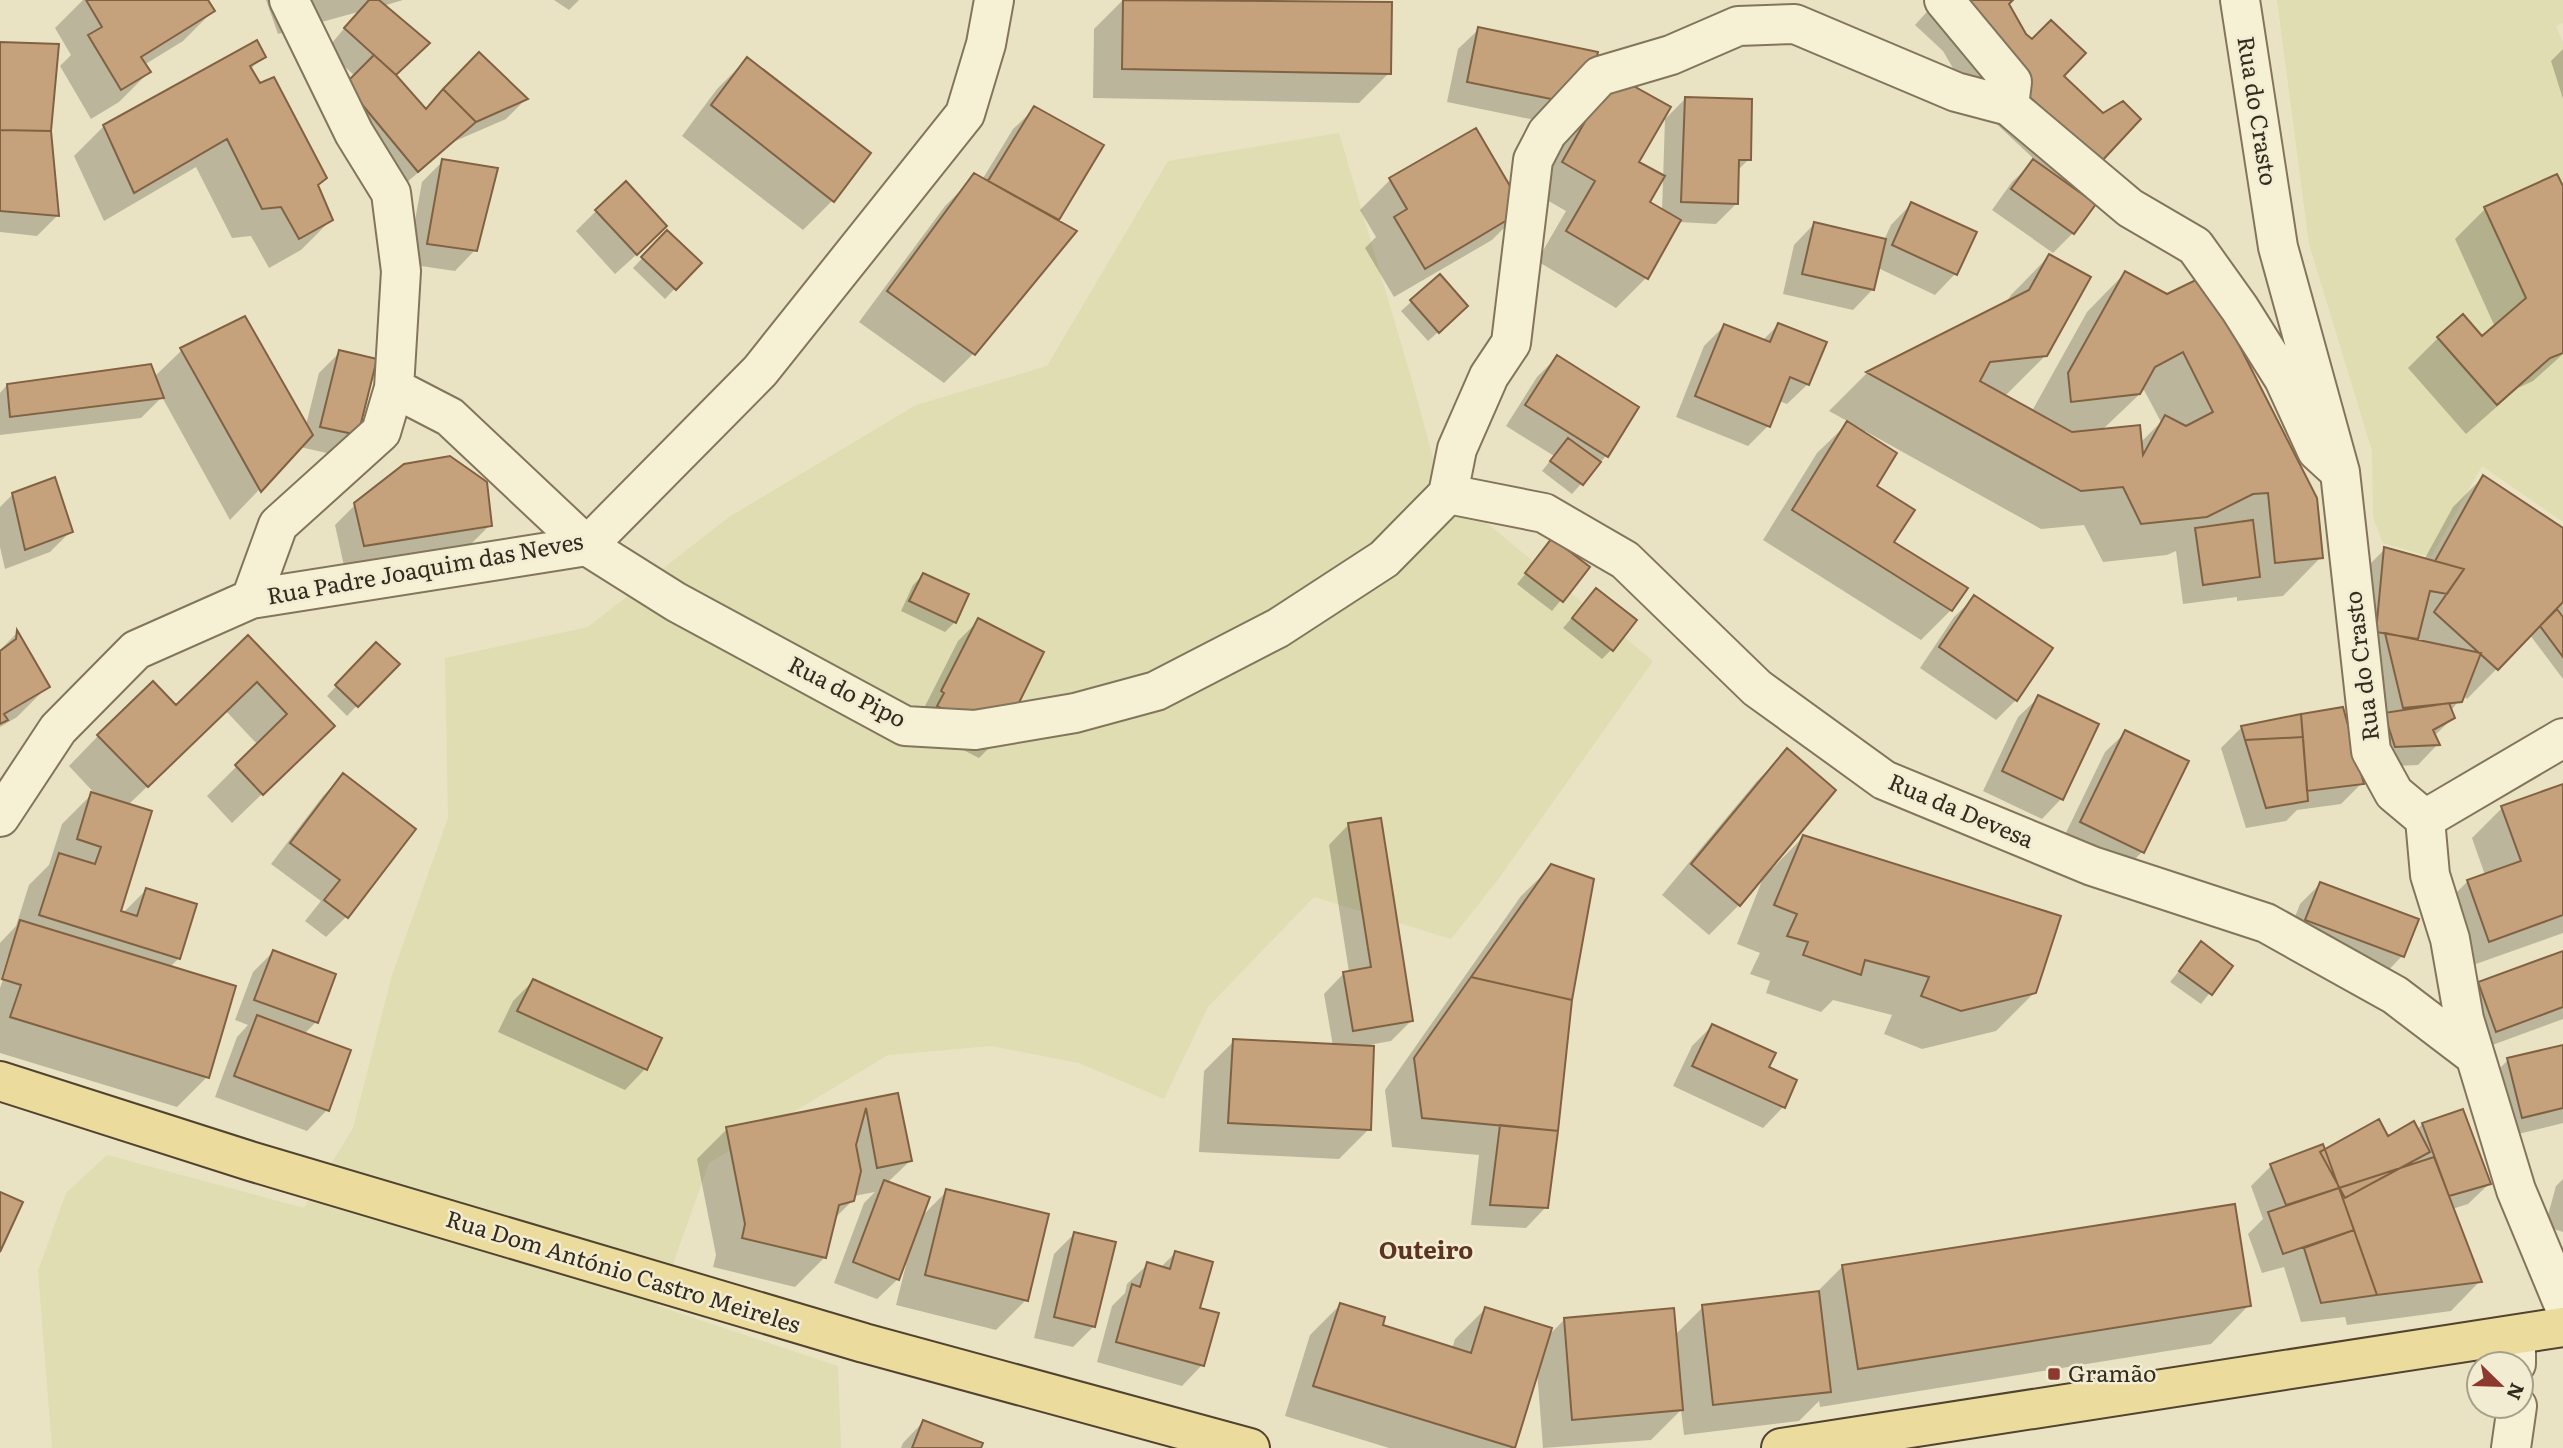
<svg xmlns="http://www.w3.org/2000/svg" width="2563" height="1448" font-family="Literata,serif">
	<style>
		.farmland { fill: #dfddb1 }
		.shadow { fill: #0003; fill-rule: evenodd }
		.building { fill: #c6a27c; stroke: #806243; stroke-width: 2 }
		.lines { fill: none; stroke-linecap: round; stroke-linejoin: round }
		.minor-casing { stroke: #83755b; stroke-width: 42 }
		.major-casing { stroke: #51432f; stroke-width: 42 }
		.minor { stroke: #f6f0d5; stroke-width: 38 }
		.major { stroke: #ebdb9d; stroke-width: 38 }
		.poi-dot { fill: #8d3930; stroke: #f2ecd2; stroke-width: 2.5 }
		.labels { text-anchor: middle; stroke-width: 5; stroke-linejoin: round; paint-order: stroke }
		.street-label { font-size: 23px; fill: #342b1e; stroke: #f2ecd2 }
		.poi-label { font-size: 23px; fill: #342b1e; stroke: #f2ecd2; text-anchor: start }
		.neighbourhood-label { font-size: 24px; font-weight: bold; fill: #5d3421; stroke: #f2ecd2 }
	</style>
	<rect width="100%" height="100%" fill="#eae3c3"/>
	<path class="farmland" d="M 2277,0 L 2563,0 L 2563,23 L 2556,26 L 2563,43 L 2563,522 L 2482,466 L 2431,557 L 2383,543 L 2373,517 L 2372,451 L 2309,244 Z
		M 1339,133 L 1413,384 L 1440,484 L 1653,661 L 1497,881 L 1451,939 L 1314,897 L 1208,1007 L 1164,1099 L 1079,1063 L 991,1046 L 888,1055 L 709,1163 L 658,1306 L 838,1366 L 841,1448 L 52,1448 L 38,1271 L 66,1193 L 107,1155 L 304,1208 L 353,1128 L 392,975 L 448,818 L 445,658 L 588,627 L 729,517 L 916,405 L 1047,366 L 1168,161 Z"/>
	<path class="shadow" d="M 83,0 L 206,0 L 213,11 L 183,41 L 144,65 L 149,72 L 119,102 L 91,119 L 60,66 L 71,55 L 55,28 Z
		M 266,0 L 403,0 L 383,6 L 394,76 L 425,111 L 526,99 L 506,119 L 453,142 L 397,191 L 326,106 L 355,76 L 326,50 L 358,12 L 278,34 Z
		M 554,0 L 579,0 L 569,10 Z
		M 1123,0 L 1391,4 L 1389,73 L 1359,103 L 1093,98 L 1094,29 Z
		M 2010,0 L 2007,4 L 2025,35 L 2062,77 L 2098,162 L 2071,189 L 2073,233 L 2053,253 L 1992,210 L 2012,182 L 2035,160 L 1972,101 L 1943,51 L 1915,25 L 1933,5 Z
		M 1479,29 L 1585,103 L 1637,162 L 1648,203 L 1662,211 L 1665,119 L 1685,99 L 1749,159 L 1737,171 L 1737,203 L 1716,224 L 1678,222 L 1646,278 L 1616,308 L 1537,261 L 1566,211 L 1533,192 L 1564,126 L 1447,102 L 1458,49 Z
		M 0,44 L 50,131 L 57,216 L 37,236 L 0,232 Z
		M 2563,49 L 2563,99 L 2551,61 Z
		M 263,56 L 250,70 L 316,186 L 331,220 L 301,250 L 269,268 L 251,236 L 232,238 L 196,167 L 104,221 L 74,156 L 104,126 Z
		M 747,59 L 833,200 L 803,230 L 682,136 L 717,89 Z
		M 1034,109 L 1057,219 L 974,353 L 944,383 L 859,322 L 945,206 L 975,176 L 982,180 L 1013,129 Z
		M 1475,130 L 1522,210 L 1492,240 L 1394,297 L 1365,248 L 1376,237 L 1360,210 L 1390,180 Z
		M 443,161 L 475,250 L 455,271 L 407,264 L 422,182 Z
		M 2563,190 L 2563,354 L 2533,381 L 2518,388 L 2466,434 L 2408,368 L 2438,338 L 2482,339 L 2495,327 L 2455,239 L 2485,209 Z
		M 1911,204 L 1955,274 L 1935,295 L 1878,268 L 1873,289 L 1853,310 L 1783,294 L 1794,245 L 1814,224 L 1884,240 L 1891,225 Z
		M 596,211 L 645,247 L 615,274 L 576,231 Z
		M 667,232 L 699,263 L 665,299 L 633,268 Z
		M 2049,256 L 2046,355 L 2007,394 L 2002,395 L 2032,411 L 2087,312 L 2125,273 L 2167,296 L 2321,557 L 2283,596 L 2237,601 L 2237,597 L 2183,604 L 2176,551 L 2167,555 L 2103,562 L 2084,525 L 2041,529 L 1865,431 L 1864,434 L 1875,486 L 1892,542 L 1965,588 L 1951,610 L 1921,640 L 1763,540 L 1817,453 L 1849,422 L 1829,411 L 1867,373 L 2005,304 L 2011,295 ZM 2144,390 L 2161,422 L 2140,443 L 2101,431 Z
		M 1440,276 L 1456,316 L 1428,341 L 1401,311 Z
		M 1778,325 L 1808,384 L 1787,404 L 1779,401 L 1768,426 L 1748,446 L 1676,417 L 1704,346 L 1724,326 L 1762,341 Z
		M 182,350 L 306,425 L 319,373 L 340,352 L 357,434 L 336,455 L 300,447 L 230,520 L 162,397 L 141,418 L 0,435 L 0,393 L 7,385 L 154,377 Z
		M 1557,357 L 1606,456 L 1572,494 L 1542,471 L 1554,456 L 1506,426 L 1537,377 Z
		M 2483,477 L 2563,531 L 2563,615 L 2557,607 L 2555,610 L 2563,620 L 2563,679 L 2530,635 L 2467,699 L 2463,695 L 2450,712 L 2453,718 L 2434,736 L 2438,744 L 2418,765 L 2375,767 L 2364,570 L 2385,549 L 2424,560 L 2453,507 Z
		M 13,494 L 71,531 L 50,552 L 5,569 L 0,547 L 0,507 Z
		M 356,504 L 490,525 L 469,546 L 344,566 L 335,525 Z
		M 1553,540 L 1588,567 L 1552,611 L 1517,584 Z
		M 923,575 L 955,622 L 945,632 L 901,611 L 913,585 Z
		M 1596,590 L 1612,649 L 1602,659 L 1563,628 Z
		M 1975,597 L 2016,700 L 1996,720 L 1920,668 L 1954,617 Z
		M 978,621 L 999,738 L 979,758 L 918,727 L 922,712 L 958,641 Z
		M 17,633 L 47,687 L 17,717 L 0,727 L 0,650 Z
		M 248,638 L 332,726 L 232,823 L 207,796 L 258,745 L 226,711 L 127,806 L 119,912 L 123,913 L 146,890 L 179,958 L 169,968 L 207,1077 L 177,1107 L 0,1053 L 0,988 L 11,956 L 8,956 L 0,981 L 0,943 L 16,926 L 29,885 L 49,865 L 62,824 L 92,794 L 98,797 L 69,766 L 98,736 L 176,707 Z
		M 376,644 L 397,664 L 347,716 L 327,696 Z
		M 2039,697 L 2062,798 L 2042,819 L 1983,791 L 2018,717 Z
		M 2241,728 L 2362,783 L 2341,804 L 2297,810 L 2286,821 L 2246,828 L 2221,748 Z
		M 2126,732 L 2142,852 L 2122,872 L 2061,843 L 2105,752 Z
		M 1787,751 L 1770,867 L 1772,869 L 1803,837 L 2035,992 L 1996,1031 L 1922,1049 L 1884,1034 L 1892,1015 L 1833,1000 L 1821,1012 L 1766,993 L 1770,981 L 1750,974 L 1760,953 L 1737,944 L 1765,873 L 1739,905 L 1709,935 L 1662,895 L 1757,781 Z
		M 343,776 L 346,917 L 326,937 L 305,921 L 321,901 L 271,864 L 323,796 Z
		M 2563,786 L 2563,933 L 2459,970 L 2438,911 L 2468,881 L 2485,875 L 2472,838 L 2502,808 Z
		M 1349,824 L 1411,1021 L 1391,1041 L 1363,1046 L 1369,1129 L 1339,1159 L 1199,1152 L 1204,1071 L 1234,1041 L 1333,1046 L 1324,994 L 1344,973 L 1349,972 L 1329,845 Z
		M 1552,866 L 1571,1000 L 1546,1207 L 1526,1228 L 1471,1225 L 1479,1155 L 1392,1147 L 1385,1090 L 1521,896 Z
		M 2320,884 L 2416,920 L 2402,956 L 2382,977 L 2286,940 L 2300,904 Z
		M 2201,944 L 2231,966 L 2201,1004 L 2170,982 Z
		M 273,952 L 334,975 L 316,1022 L 304,1034 L 349,1051 L 327,1110 L 307,1131 L 215,1097 L 237,1037 L 248,1025 L 235,1020 L 253,972 Z
		M 2563,953 L 2563,1019 L 2476,1051 L 2459,1004 L 2479,984 Z
		M 533,981 L 659,1039 L 645,1069 L 625,1090 L 498,1032 L 513,1001 Z
		M 1712,1026 L 1767,1068 L 1795,1081 L 1783,1107 L 1763,1128 L 1673,1086 L 1692,1046 Z
		M 2563,1047 L 2563,1123 L 2502,1138 L 2488,1080 L 2508,1060 Z
		M 897,1095 L 910,1161 L 887,1183 L 921,1217 L 947,1191 L 1026,1300 L 996,1330 L 896,1305 L 906,1265 L 903,1264 L 898,1279 L 877,1299 L 834,1283 L 864,1203 L 875,1192 L 854,1196 L 853,1200 L 834,1219 L 825,1257 L 795,1287 L 713,1267 L 716,1255 L 697,1159 L 727,1129 Z
		M 2462,1111 L 2489,1184 L 2468,1204 L 2452,1209 L 2480,1281 L 2451,1311 L 2347,1325 L 2345,1317 L 2301,1322 L 2284,1267 L 2262,1273 L 2248,1234 L 2263,1219 L 2251,1186 L 2271,1166 L 2417,1130 L 2422,1124 Z
		M 2563,1179 L 2563,1232 L 2545,1226 L 2556,1186 Z
		M 1074,1234 L 1094,1326 L 1073,1347 L 1034,1338 L 1054,1254 Z
		M 1175,1253 L 1198,1309 L 1202,1365 L 1182,1386 L 1097,1362 L 1112,1306 L 1125,1293 L 1127,1284 L 1148,1264 L 1160,1268 Z
		M 1842,1267 L 2249,1305 L 2211,1344 L 1820,1407 L 1819,1401 L 1799,1421 L 1684,1435 L 1681,1410 L 1651,1440 L 1543,1448 L 1537,1371 L 1512,1448 L 1389,1448 L 1285,1416 L 1310,1335 L 1340,1305 L 1380,1327 L 1452,1349 L 1455,1339 L 1485,1309 L 1547,1337 L 1565,1319 L 1675,1335 L 1703,1307 L 1816,1293 Z
		M 923,1422 L 979,1448 L 901,1448 L 903,1443 Z"/>
	<path class="building" d="M 86,0 L 208,0 L 215,11 L 141,57 L 151,72 L 121,90 L 88,35 L 102,27 Z
		M 369,0 L 379,0 L 430,43 L 396,75 L 344,28 Z
		M 1123,0 L 1392,2 L 1391,74 L 1122,69 Z
		M 1951,0 L 2013,0 L 2009,4 L 2026,34 L 2032,39 L 2051,20 L 2086,53 L 2064,76 L 2103,113 L 2123,101 L 2141,119 L 2100,163 L 2002,71 Z
		M 1478,27 L 1598,52 L 1586,106 L 1467,82 Z
		M 257,40 L 266,57 L 250,66 L 260,83 L 274,77 L 327,178 L 318,185 L 333,220 L 299,239 L 281,207 L 262,209 L 227,139 L 134,193 L 103,125 Z
		M 0,42 L 59,44 L 51,131 L 0,130 Z
		M 479,52 L 528,99 L 476,122 L 443,89 Z
		M 374,55 L 396,75 L 426,109 L 443,89 L 476,122 L 418,172 L 345,84 Z
		M 747,57 L 871,153 L 834,202 L 711,105 Z
		M 1612,74 L 1671,107 L 1639,162 L 1665,176 L 1650,202 L 1681,220 L 1648,279 L 1566,231 L 1595,181 L 1562,162 Z
		M 1685,97 L 1752,99 L 1751,160 L 1739,160 L 1738,204 L 1681,202 Z
		M 1034,106 L 1104,145 L 1059,220 L 988,181 Z
		M 1476,128 L 1524,210 L 1425,269 L 1394,217 L 1407,209 L 1389,178 Z
		M 0,130 L 51,131 L 59,216 L 0,211 Z
		M 442,159 L 498,168 L 477,251 L 427,244 Z
		M 2033,159 L 2096,204 L 2074,234 L 2011,189 Z
		M 974,173 L 1077,231 L 975,355 L 887,291 Z
		M 2557,174 L 2563,186 L 2563,353 L 2550,358 L 2497,405 L 2437,337 L 2463,314 L 2482,336 L 2526,298 L 2484,207 Z
		M 626,181 L 667,226 L 637,255 L 595,210 Z
		M 1911,202 L 1977,232 L 1957,275 L 1892,245 Z
		M 1814,222 L 1886,239 L 1874,290 L 1802,274 Z
		M 667,230 L 702,263 L 676,290 L 641,257 Z
		M 2049,254 L 2091,277 L 2047,356 L 1990,362 L 1980,381 L 2072,432 L 2140,425 L 2143,455 L 2165,415 L 2186,426 L 2213,412 L 2183,352 L 2155,367 L 2140,394 L 2071,402 L 2068,373 L 2125,271 L 2167,294 L 2204,276 L 2317,498 L 2323,558 L 2275,563 L 2268,493 L 2253,494 L 2207,517 L 2141,524 L 2123,487 L 2081,491 L 1866,372 L 2029,290 Z
		M 1440,274 L 1468,306 L 1439,333 L 1410,300 Z
		M 245,316 L 313,435 L 261,492 L 180,348 Z
		M 1778,323 L 1827,342 L 1809,385 L 1790,377 L 1770,427 L 1695,396 L 1724,324 L 1770,342 Z
		M 339,350 L 377,359 L 358,435 L 320,427 Z
		M 1557,355 L 1639,407 L 1608,457 L 1525,405 Z
		M 151,364 L 164,398 L 10,417 L 7,384 Z
		M 1847,421 L 1897,453 L 1877,486 L 1915,510 L 1894,542 L 1968,588 L 1952,611 L 1792,510 Z
		M 1568,438 L 1601,462 L 1583,485 L 1550,461 Z
		M 450,456 L 487,482 L 492,526 L 364,546 L 354,503 L 404,464 Z
		M 2483,475 L 2563,528 L 2563,602 L 2498,670 L 2434,612 L 2464,569 L 2435,561 Z
		M 55,477 L 73,532 L 25,550 L 12,493 Z
		M 2253,520 L 2260,577 L 2203,585 L 2195,528 Z
		M 1552,538 L 1590,567 L 1563,602 L 1525,573 Z
		M 2384,547 L 2464,569 L 2447,594 L 2430,591 L 2418,639 L 2376,632 Z
		M 923,573 L 969,594 L 956,623 L 909,601 Z
		M 1596,588 L 1637,620 L 1613,651 L 1572,618 Z
		M 1974,595 L 2053,648 L 2017,701 L 1939,647 Z
		M 2557,609 L 2563,617 L 2563,657 L 2540,626 Z
		M 978,618 L 1044,652 L 1001,739 L 937,706 L 944,693 L 941,691 Z
		M 17,630 L 50,687 L 4,714 L 8,720 L 0,724 L 0,651 L 16,639 Z
		M 2385,633 L 2481,653 L 2462,702 L 2403,708 Z
		M 248,635 L 335,726 L 263,795 L 235,765 L 287,714 L 257,682 L 148,787 L 97,735 L 153,681 L 176,705 Z
		M 376,642 L 400,664 L 358,707 L 335,685 Z
		M 2038,695 L 2099,724 L 2063,800 L 2002,771 Z
		M 2449,703 L 2455,718 L 2433,730 L 2440,745 L 2395,747 L 2384,713 Z
		M 2343,707 L 2364,784 L 2307,791 L 2301,714 Z
		M 2301,714 L 2303,737 L 2245,740 L 2241,726 Z
		M 2125,730 L 2189,761 L 2144,853 L 2080,822 Z
		M 2303,737 L 2308,801 L 2266,808 L 2245,740 Z
		M 1787,748 L 1836,790 L 1740,906 L 1691,864 Z
		M 343,773 L 416,829 L 348,918 L 324,900 L 340,880 L 290,843 Z
		M 2563,784 L 2563,915 L 2489,942 L 2467,880 L 2521,861 L 2501,806 Z
		M 91,792 L 152,811 L 121,911 L 137,916 L 146,888 L 197,904 L 180,959 L 39,915 L 59,853 L 95,864 L 101,847 L 77,839 Z
		M 1381,818 L 1413,1021 L 1353,1031 L 1343,972 L 1371,967 L 1348,823 Z
		M 1803,835 L 2061,916 L 2036,993 L 1961,1011 L 1921,996 L 1929,977 L 1865,960 L 1861,975 L 1803,955 L 1808,942 L 1787,936 L 1797,914 L 1774,905 Z
		M 1551,864 L 1594,879 L 1572,1000 L 1471,977 Z
		M 2320,882 L 2419,919 L 2404,957 L 2305,920 Z
		M 20,920 L 236,986 L 209,1078 L 10,1017 L 21,985 L 2,979 Z
		M 2201,941 L 2233,966 L 2212,995 L 2179,971 Z
		M 273,950 L 336,974 L 318,1023 L 254,1000 Z
		M 2563,951 L 2563,1007 L 2496,1032 L 2478,982 Z
		M 1471,977 L 1572,1000 L 1558,1131 L 1422,1118 L 1414,1058 Z
		M 533,979 L 662,1038 L 647,1070 L 517,1011 Z
		M 257,1015 L 351,1050 L 329,1111 L 234,1076 Z
		M 1712,1024 L 1776,1053 L 1769,1067 L 1797,1080 L 1785,1108 L 1692,1066 Z
		M 1233,1039 L 1374,1046 L 1371,1130 L 1228,1123 Z
		M 2563,1045 L 2563,1108 L 2522,1118 L 2507,1058 Z
		M 898,1093 L 912,1161 L 877,1168 L 866,1108 L 856,1145 L 861,1171 L 854,1201 L 839,1205 L 826,1258 L 742,1238 L 745,1224 L 726,1127 Z
		M 2463,1109 L 2491,1184 L 2449,1196 L 2422,1123 Z
		M 2379,1119 L 2388,1136 L 2414,1121 L 2430,1152 L 2345,1198 L 2320,1152 Z
		M 1500,1125 L 1558,1131 L 1548,1208 L 1490,1205 Z
		M 2323,1144 L 2339,1188 L 2286,1205 L 2270,1164 Z
		M 2434,1157 L 2482,1282 L 2377,1295 L 2339,1188 Z
		M 884,1180 L 930,1197 L 899,1280 L 853,1262 Z
		M 2339,1188 L 2354,1230 L 2283,1254 L 2268,1212 Z
		M 946,1189 L 1049,1214 L 1028,1301 L 925,1275 Z
		M 0,1192 L 23,1202 L 0,1252 Z
		M 2235,1204 L 2251,1306 L 1858,1369 L 1842,1265 Z
		M 2354,1230 L 2377,1295 L 2321,1303 L 2304,1248 Z
		M 1074,1232 L 1116,1242 L 1095,1327 L 1054,1317 Z
		M 1175,1251 L 1213,1262 L 1200,1308 L 1219,1313 L 1204,1366 L 1116,1342 L 1132,1284 L 1140,1287 L 1147,1262 L 1170,1269 Z
		M 1819,1291 L 1831,1392 L 1713,1405 L 1702,1305 Z
		M 1340,1303 L 1385,1317 L 1383,1325 L 1471,1353 L 1485,1307 L 1552,1328 L 1515,1448 L 1313,1386 Z
		M 1674,1308 L 1683,1410 L 1572,1420 L 1564,1318 Z
		M 923,1420 L 983,1443 L 981,1448 L 912,1448 Z"/>
	<g class="lines">
		<defs>
			<path id="minor" d="M 1944,0 L 2012,82 L 2009,106
				M 2240,0 L 2278,247 L 2340,472 L 2371,751 L 2394,793 L 2425,819 L 2430,875 L 2450,939 L 2464,1019 L 2516,1190 L 2563,1303
				M 394,388 L 450,417 L 587,546 L 676,602 L 905,726 L 975,730 L 1075,713 L 1156,691 L 1278,628 L 1384,559 L 1448,494
				M 1448,494 L 1457,449 L 1489,376 L 1511,343 L 1533,160 L 1547,133 L 1600,76 L 1671,55 L 1738,26 L 1795,24 L 1956,92 L 2009,106 L 2130,208 L 2195,246 L 2240,309 L 2284,379 L 2317,451 L 2340,472
				M 1448,494 L 1544,513 L 1625,560 L 1757,688 L 1884,780 L 2092,866 L 2266,923 L 2395,995 L 2475,1056
				M 251,599 L 278,525 L 381,432 L 394,388 L 401,271 L 391,193 L 354,133 L 289,0
				M 0,817 L 58,729 L 136,650 L 251,599 L 587,546 L 760,371 L 965,114 L 986,44 L 994,0
				M 2425,819 L 2563,738
				M 2516,1335 L 2516,1364
				M 2511,1448 L 2517,1406"/>
			<path id="major" d="M 0,1081 L 250,1161 L 864,1343 L 1250,1448
				M 1781,1448 L 2563,1327"/>
		</defs>
		<use href="#minor" class="minor-casing"/>
		<use href="#major" class="major-casing"/>
		<use href="#minor" class="minor"/>
		<use href="#major" class="major"/>
	</g>
	<rect class="poi-dot" x="2047" y="1367" width="14" height="14" rx="3.5"/>
	<g class="labels">
		<g class="street-label">
			<text transform="translate(2257 111) rotate(81)" y="8">Rua do Crasto</text>
			<text transform="translate(425 569) rotate(-10)" y="8">Rua Padre Joaquim das Neves</text>
			<text transform="translate(2362 666) rotate(-97)" y="8">Rua do Crasto</text>
			<text transform="translate(847 692) rotate(27)" y="8">Rua do Pipo</text>
			<text transform="translate(1961 811) rotate(23)" y="8">Rua da Devesa</text>
			<text transform="translate(623 1272) rotate(17)" y="8">Rua Dom António Castro Meireles</text>
		</g>
		<g class="poi-label">
			<text x="2068" y="1382">Gramão</text>
		</g>
		<g class="neighbourhood-label">
			<text x="1426" y="1259">Outeiro</text>
		</g>
	</g>
	<g transform="translate(2500 1385) rotate(113)"><circle r="33" fill="#f2ecd2" stroke="#a69f8a" stroke-width="2"/>
	<path d="M0-5L12 26L0 18L-12 26Z" fill="#8d3930"/>
	<text y="-10" font-size="19" font-weight="bold" text-anchor="middle" fill="#342b1e">N</text>
	</g>
</svg>
